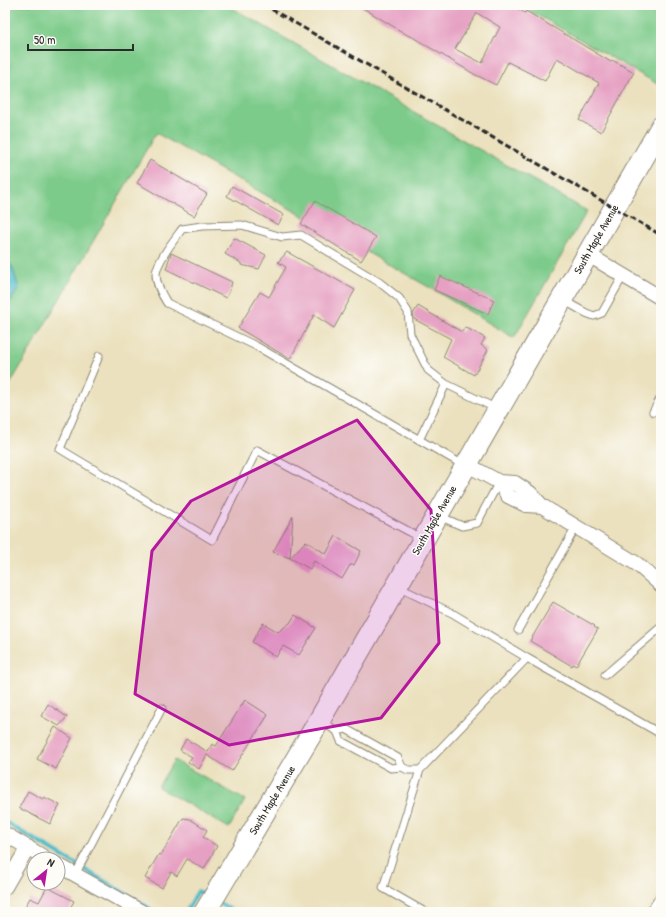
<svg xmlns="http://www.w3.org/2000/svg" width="666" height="917" font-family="'Patrick Hand',sans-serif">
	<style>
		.green { fill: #7dcb8a; stroke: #547b5a }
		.water { fill: #50bccb; stroke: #3e747b }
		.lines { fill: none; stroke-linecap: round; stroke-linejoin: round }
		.stream { stroke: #50bccb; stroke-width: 4 }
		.building { fill: #e6a0c3; fill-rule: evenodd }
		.lane-casing { stroke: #8b8674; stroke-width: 9 }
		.street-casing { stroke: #8b8674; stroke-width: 16 }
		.secondary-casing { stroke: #8b8674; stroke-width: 23 }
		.lane { stroke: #fff; stroke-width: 7 }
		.street { stroke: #fff; stroke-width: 14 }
		.secondary { stroke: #fff; stroke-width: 21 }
		.rail { stroke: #2b2b2b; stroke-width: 3; stroke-dasharray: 6 3; stroke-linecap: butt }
		.marked { fill: #b5179e; fill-opacity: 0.2; stroke: #b5179e; stroke-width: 3; stroke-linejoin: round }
		.labels { text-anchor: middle; stroke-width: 3; stroke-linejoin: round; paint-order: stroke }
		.street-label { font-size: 11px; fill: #2b2b2b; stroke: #fdfcf7 }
	</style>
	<rect width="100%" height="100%" fill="#fdfcf7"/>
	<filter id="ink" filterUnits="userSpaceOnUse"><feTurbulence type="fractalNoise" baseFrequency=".025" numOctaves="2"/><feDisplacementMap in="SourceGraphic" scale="8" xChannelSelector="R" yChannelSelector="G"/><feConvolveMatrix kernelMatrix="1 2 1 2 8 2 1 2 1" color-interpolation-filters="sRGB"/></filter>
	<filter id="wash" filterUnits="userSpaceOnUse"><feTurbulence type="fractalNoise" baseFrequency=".012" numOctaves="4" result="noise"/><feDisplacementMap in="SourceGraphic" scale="16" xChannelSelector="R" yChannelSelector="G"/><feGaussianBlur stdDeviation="0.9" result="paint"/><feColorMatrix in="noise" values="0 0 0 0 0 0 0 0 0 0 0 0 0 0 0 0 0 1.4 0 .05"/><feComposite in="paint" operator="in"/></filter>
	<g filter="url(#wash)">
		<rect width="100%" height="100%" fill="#ebe1be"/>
		<path class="green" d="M 5,5 L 227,5 L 587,211 L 514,338 L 434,290 L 156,133 L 5,393 Z
			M 520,5 L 661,5 L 661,86 Z
			M 174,760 L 245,800 L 229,828 L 158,787 Z"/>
		<path class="water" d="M 5,262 L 12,266 L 19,288 L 5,310 Z"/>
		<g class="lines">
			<path class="stream" d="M 5,822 L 156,912
				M 218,902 L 231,910
				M 186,912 L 198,891 L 207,896"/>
		</g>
		<g id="blocks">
			<path class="building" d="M 358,5 L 511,5 L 525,13 L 526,11 L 611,62 L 612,60 L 634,72 L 601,132 L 579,120 L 599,83 L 557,58 L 545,81 L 508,62 L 496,85 L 474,74 L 409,35 L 409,36 ZM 477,13 L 500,27 L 482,63 L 455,49 Z
				M 150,160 L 207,194 L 194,216 L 137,183 Z
				M 232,186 L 284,215 L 278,225 L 227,196 Z
				M 315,201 L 376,237 L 361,261 L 301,224 Z
				M 234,238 L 266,255 L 259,269 L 241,265 L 241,263 L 225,254 Z
				M 287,252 L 355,290 L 334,328 L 314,315 L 290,359 L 238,328 L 260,292 L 269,297 L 286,267 L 278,262 Z
				M 171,253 L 232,282 L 230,290 L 226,298 L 166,269 Z
				M 440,276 L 494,300 L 488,314 L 434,290 Z
				M 418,306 L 462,332 L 465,327 L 485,338 L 481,345 L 488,350 L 474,375 L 443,357 L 451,339 L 414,319 L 413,314 Z
				M 293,516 L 290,558 L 273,552 Z
				M 336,536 L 361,551 L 354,565 L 350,565 L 342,579 L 314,561 L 310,569 L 290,558 L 306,541 L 326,554 Z
				M 553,602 L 595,626 L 594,627 L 598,629 L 576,666 L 573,664 L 572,666 L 530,641 Z
				M 295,615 L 316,628 L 299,655 L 283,646 L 276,657 L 252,642 L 263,623 L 278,632 L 290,623 Z
				M 245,700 L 268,715 L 232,771 L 207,755 L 199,769 L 188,762 L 192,757 L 180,750 L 186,739 L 208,752 L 212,744 L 216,746 Z
				M 48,704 L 67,717 L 59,726 L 41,716 Z
				M 55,727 L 72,738 L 56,769 L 37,759 Z
				M 28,791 L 43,799 L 44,797 L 60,805 L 50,824 L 19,808 Z
				M 183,818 L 190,819 L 207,830 L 203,837 L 217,846 L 204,869 L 187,859 L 177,876 L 171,872 L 162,888 L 145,878 L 159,854 L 161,855 Z
				M 47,887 L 74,901 L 68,912 L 22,912 L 30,898 L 39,902 Z"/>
		</g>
	</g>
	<g filter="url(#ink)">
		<use href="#blocks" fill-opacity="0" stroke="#8b8674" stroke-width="1"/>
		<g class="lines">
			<defs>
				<path id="lane" d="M 563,300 L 586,313 L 594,316 L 602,313 L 623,276
					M 99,356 L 60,449 L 212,540 L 257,450 L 423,539
					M 653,412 L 661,397
					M 419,440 L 446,384
					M 465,466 L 256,346 L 167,303 C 162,295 156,285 156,274 C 157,261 174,240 182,229 L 202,226 L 242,225 L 282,237 L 301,235 L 379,282 L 399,298 L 408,312 L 410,334 L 428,370 L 446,384 L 497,409
					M 439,516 L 462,526 L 477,523 L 499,482
					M 398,587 L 452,613 L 527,658 L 661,734
					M 518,630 L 576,527
					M 605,675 L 661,627
					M 320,721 L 337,731 L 341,741 L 391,768 L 402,767 L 408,770 L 420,770 L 527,658
					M 337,731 L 346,729 L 398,758 L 402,767
					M 420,770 L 383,888 L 425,912
					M 75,875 L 162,708
					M 650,912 L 661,894"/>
				<path id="street" d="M 587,254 L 661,298
					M 466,464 L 499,482 L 515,483 L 530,493 L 542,506 L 637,564 L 661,585
					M 499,482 L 508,496 L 526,505 L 542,506
					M 5,834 L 47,859
					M 58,865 L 142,912
					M 5,887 L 28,847"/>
				<path id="secondary" d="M 205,912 L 319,721 L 661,127"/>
			</defs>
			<use href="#lane" class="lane-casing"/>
			<use href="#street" class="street-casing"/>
			<use href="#secondary" class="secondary-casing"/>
			<use href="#lane" class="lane"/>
			<use href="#street" class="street"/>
			<use href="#secondary" class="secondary"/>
			<path class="rail" d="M 264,5 L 661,235"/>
		</g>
	</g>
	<path class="marked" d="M 357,420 L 431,510 L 439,643 L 381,718 L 229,745 L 135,694 L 152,551 L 191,501 Z"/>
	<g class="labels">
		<g class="street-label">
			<text transform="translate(596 239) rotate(-60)" y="4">South Maple Avenue</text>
			<text transform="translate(434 520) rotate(-60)" y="4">South Maple Avenue</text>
			<text transform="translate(272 800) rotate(-59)" y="4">South Maple Avenue</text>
		</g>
	</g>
	<rect width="666" height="917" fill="none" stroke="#fdfcf7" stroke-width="20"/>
	<g transform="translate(46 871) rotate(30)"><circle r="19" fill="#fdfcf7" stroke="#a9a8a5"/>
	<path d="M0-3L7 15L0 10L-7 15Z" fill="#b5179e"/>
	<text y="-6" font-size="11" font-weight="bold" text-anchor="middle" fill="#2b2b2b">N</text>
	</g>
	<path d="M28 44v6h105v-6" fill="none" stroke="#2b2b2b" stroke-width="2"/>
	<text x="34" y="44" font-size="12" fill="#2b2b2b" stroke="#fdfcf7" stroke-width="3" paint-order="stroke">50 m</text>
</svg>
